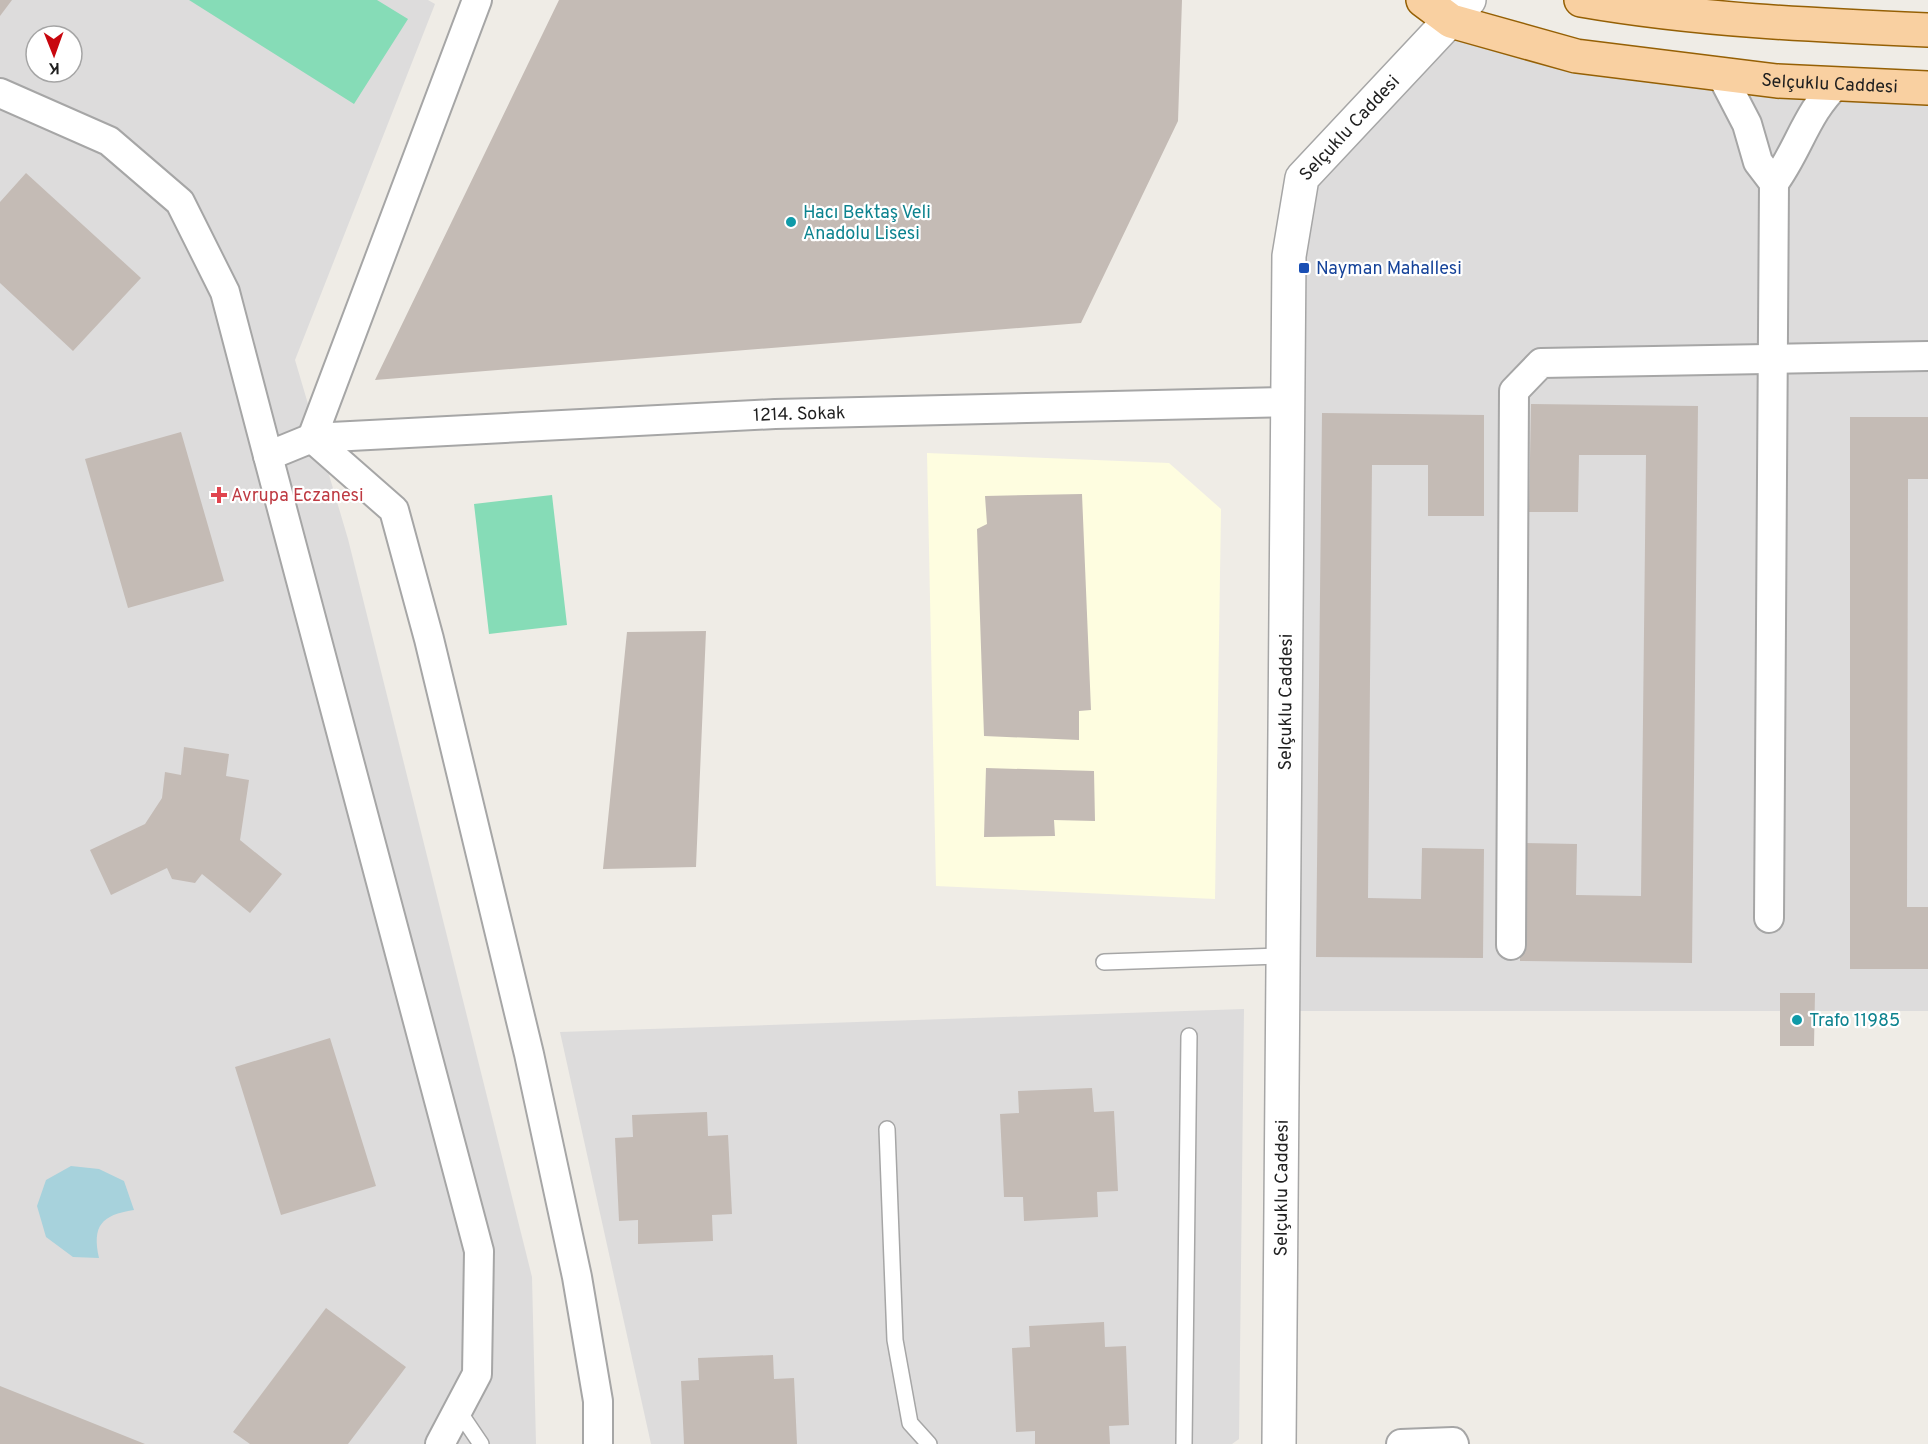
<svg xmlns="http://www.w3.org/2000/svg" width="1928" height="1444" font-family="Overpass,sans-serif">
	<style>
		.residential { fill: #dddcdc; fill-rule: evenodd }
		.education { fill: #fefde0 }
		.pitch { fill: #86dcb7 }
		.water { fill: #a7d2dc }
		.building { fill: #c4bbb5 }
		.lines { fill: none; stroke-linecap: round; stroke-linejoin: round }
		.service-casing { stroke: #a6a6a6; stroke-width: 18 }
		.minor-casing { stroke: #a6a6a6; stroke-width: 32 }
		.tertiary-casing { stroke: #a6a6a6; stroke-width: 36 }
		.primary-casing { stroke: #956005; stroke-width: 36 }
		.service { stroke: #fff; stroke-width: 15 }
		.minor { stroke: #fff; stroke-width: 28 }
		.tertiary { stroke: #fff; stroke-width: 33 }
		.primary { stroke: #f9d0a1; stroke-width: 33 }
		.culture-dot { fill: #0f9aa8; stroke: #fff; stroke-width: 2 }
		.transit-dot { fill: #1a4fb4; stroke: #fff; stroke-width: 2 }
		.health-dot { fill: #e0444e; stroke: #fff; stroke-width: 2 }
		.labels { text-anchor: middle; stroke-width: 4.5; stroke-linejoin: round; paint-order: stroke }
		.street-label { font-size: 18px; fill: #1f1f1f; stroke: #fff }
		.culture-label { font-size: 18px; fill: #0d838f; stroke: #fff; text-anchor: start }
		.transit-label { font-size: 18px; fill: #164399; stroke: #fff; text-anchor: start }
		.health-label { font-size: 18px; fill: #be3a42; stroke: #fff; text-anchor: start }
	</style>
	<rect width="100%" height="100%" fill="#efece6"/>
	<path class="residential" d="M 0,0 L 428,0 L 435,4 L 295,360 L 348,539 L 532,1277 L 536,1444 L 0,1444 ZM 36,36 L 72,36 L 72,72 L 36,72 Z
		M 1451,21 L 1576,56 L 1928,88 L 1928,1011 L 1283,1011 L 1302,178 Z
		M 1244,1009 L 1239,1439 L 1232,1444 L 651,1444 L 560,1032 Z"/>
	<path class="education" d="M 927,453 L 1169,463 L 1221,509 L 1215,899 L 936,886 Z"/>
	<path class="pitch" d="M 189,0 L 377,0 L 408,19 L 354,104 Z
		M 552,495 L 567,625 L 489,634 L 474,504 Z"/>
	<path class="water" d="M 71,1166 L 99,1169 L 124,1181 L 134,1210 C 101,1215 92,1226 99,1258 L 73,1257 L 46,1237 L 37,1206 L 46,1180 Z"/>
	<path class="building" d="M 0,0 L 12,0 L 0,16 Z
		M 559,0 L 1182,0 L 1178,121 L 1081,323 L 375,380 Z
		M 26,173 L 141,278 L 73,351 L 0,283 L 0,202 Z
		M 1531,404 L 1698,406 L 1692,963 L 1520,961 L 1521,843 L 1577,844 L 1576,895 L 1641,896 L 1646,455 L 1579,455 L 1578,512 L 1529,512 Z
		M 1322,413 L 1484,415 L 1484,516 L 1428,516 L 1428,465 L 1372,465 L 1368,898 L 1421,899 L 1422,848 L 1484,849 L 1483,958 L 1316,957 Z
		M 1850,417 L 1928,417 L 1928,479 L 1908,479 L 1907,907 L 1928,907 L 1928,969 L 1850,969 Z
		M 181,432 L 224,581 L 128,608 L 85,459 Z
		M 1082,494 L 1091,710 L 1079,711 L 1079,740 L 984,736 L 977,529 L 987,524 L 985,496 Z
		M 706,631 L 696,867 L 603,869 L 627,632 Z
		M 184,747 L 229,754 L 226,776 L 249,780 L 240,840 L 282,874 L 250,913 L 202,874 L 195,883 L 172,879 L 167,868 L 111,895 L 90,850 L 145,824 L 162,798 L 165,772 L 181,775 Z
		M 986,768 L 1094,771 L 1095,821 L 1054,820 L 1055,836 L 984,837 Z
		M 1780,993 L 1815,993 L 1814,1046 L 1780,1046 Z
		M 330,1038 L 376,1186 L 281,1215 L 235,1067 Z
		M 1092,1088 L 1094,1112 L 1114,1111 L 1118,1191 L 1097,1192 L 1098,1217 L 1024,1221 L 1023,1197 L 1004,1197 L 1000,1114 L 1019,1113 L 1018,1091 Z
		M 707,1112 L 708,1136 L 728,1135 L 732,1214 L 712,1215 L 713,1241 L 638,1244 L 638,1220 L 619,1221 L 615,1138 L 633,1137 L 632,1115 Z
		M 326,1308 L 406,1367 L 348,1444 L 250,1444 L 233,1432 Z
		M 1104,1322 L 1105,1347 L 1126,1346 L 1129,1425 L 1109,1426 L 1110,1444 L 1035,1444 L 1035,1431 L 1016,1432 L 1012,1348 L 1030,1347 L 1029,1326 Z
		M 773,1355 L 774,1379 L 794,1378 L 797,1444 L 684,1444 L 681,1381 L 699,1380 L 698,1358 Z
		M 0,1386 L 145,1444 L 0,1444 Z"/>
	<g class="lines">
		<defs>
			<path id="service" d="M 1104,962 L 1283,956
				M 887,1129 L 895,1340 L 910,1423 L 929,1444
				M 458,1410 L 481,1444
				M 1184,1444 L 1189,1036"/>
			<g id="minor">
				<path id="s1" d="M 477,0 L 312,438 L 775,414 L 1288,402"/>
				<path d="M 1721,74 L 1747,124 L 1758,162 L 1774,183"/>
				<path d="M 0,93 L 109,141 L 180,202 L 225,292 L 268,456 L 312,438 L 394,510 L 429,639 L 529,1054 L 577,1277 L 598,1401 L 598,1444"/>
				<path d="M 268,456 L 479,1251 L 477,1374 L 440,1444"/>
				<path d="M 1769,918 L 1774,183 C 1798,151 1807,111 1837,84"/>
				<path d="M 1511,945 L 1514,391 L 1541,363 L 1928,356"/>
				<path d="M 1401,1444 L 1453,1442 L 1454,1444"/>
			</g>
			<g id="tertiary">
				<path id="s2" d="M 1279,1444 L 1289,256 L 1302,178 L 1469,0"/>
			</g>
			<g id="primary">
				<path id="s3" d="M 1423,0 L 1451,21 L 1576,56 L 1777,81 L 1928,88"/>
				<path d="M 1581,0 C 1696,20 1812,25 1928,30"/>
			</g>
		</defs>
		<use href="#service" class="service-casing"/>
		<use href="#minor" class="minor-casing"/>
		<use href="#tertiary" class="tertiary-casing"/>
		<use href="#primary" class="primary-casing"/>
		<use href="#service" class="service"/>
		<use href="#minor" class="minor"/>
		<use href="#tertiary" class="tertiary"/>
		<use href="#primary" class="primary"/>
	</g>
	<g class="culture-dot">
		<circle cx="791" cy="222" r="6"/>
		<circle cx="1797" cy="1020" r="6"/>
	</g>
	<rect class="transit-dot" x="1298" y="262" width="12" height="12" rx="3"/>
	<path class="health-dot" d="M216 486h6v6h6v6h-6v6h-6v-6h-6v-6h6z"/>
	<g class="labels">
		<g class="street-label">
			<text dy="6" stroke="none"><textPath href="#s3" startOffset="420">Selçuklu Caddesi</textPath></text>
			<text dy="6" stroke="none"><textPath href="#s2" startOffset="1336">Selçuklu Caddesi</textPath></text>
			<text dy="6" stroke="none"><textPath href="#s1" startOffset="956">1214. Sokak</textPath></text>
			<text dy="6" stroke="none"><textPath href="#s2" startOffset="742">Selçuklu Caddesi</textPath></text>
			<text dy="6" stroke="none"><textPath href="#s2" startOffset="256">Selçuklu Caddesi</textPath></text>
		</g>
		<g class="culture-label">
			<text x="803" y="218">Hacı Bektaş Veli<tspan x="803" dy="21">Anadolu Lisesi</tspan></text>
			<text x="1809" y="1026">Trafo 11985</text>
		</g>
		<g class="transit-label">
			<text x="1316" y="274">Nayman Mahallesi</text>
		</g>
		<g class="health-label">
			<text x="231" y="501">Avrupa Eczanesi</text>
		</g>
	</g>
	<g transform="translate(54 54) rotate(179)"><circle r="28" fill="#ffffff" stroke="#a5a5a5" stroke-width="1.5"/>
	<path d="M0-4.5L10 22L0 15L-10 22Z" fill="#c8060e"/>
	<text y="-9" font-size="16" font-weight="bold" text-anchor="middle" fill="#1f1f1f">K</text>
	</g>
</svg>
